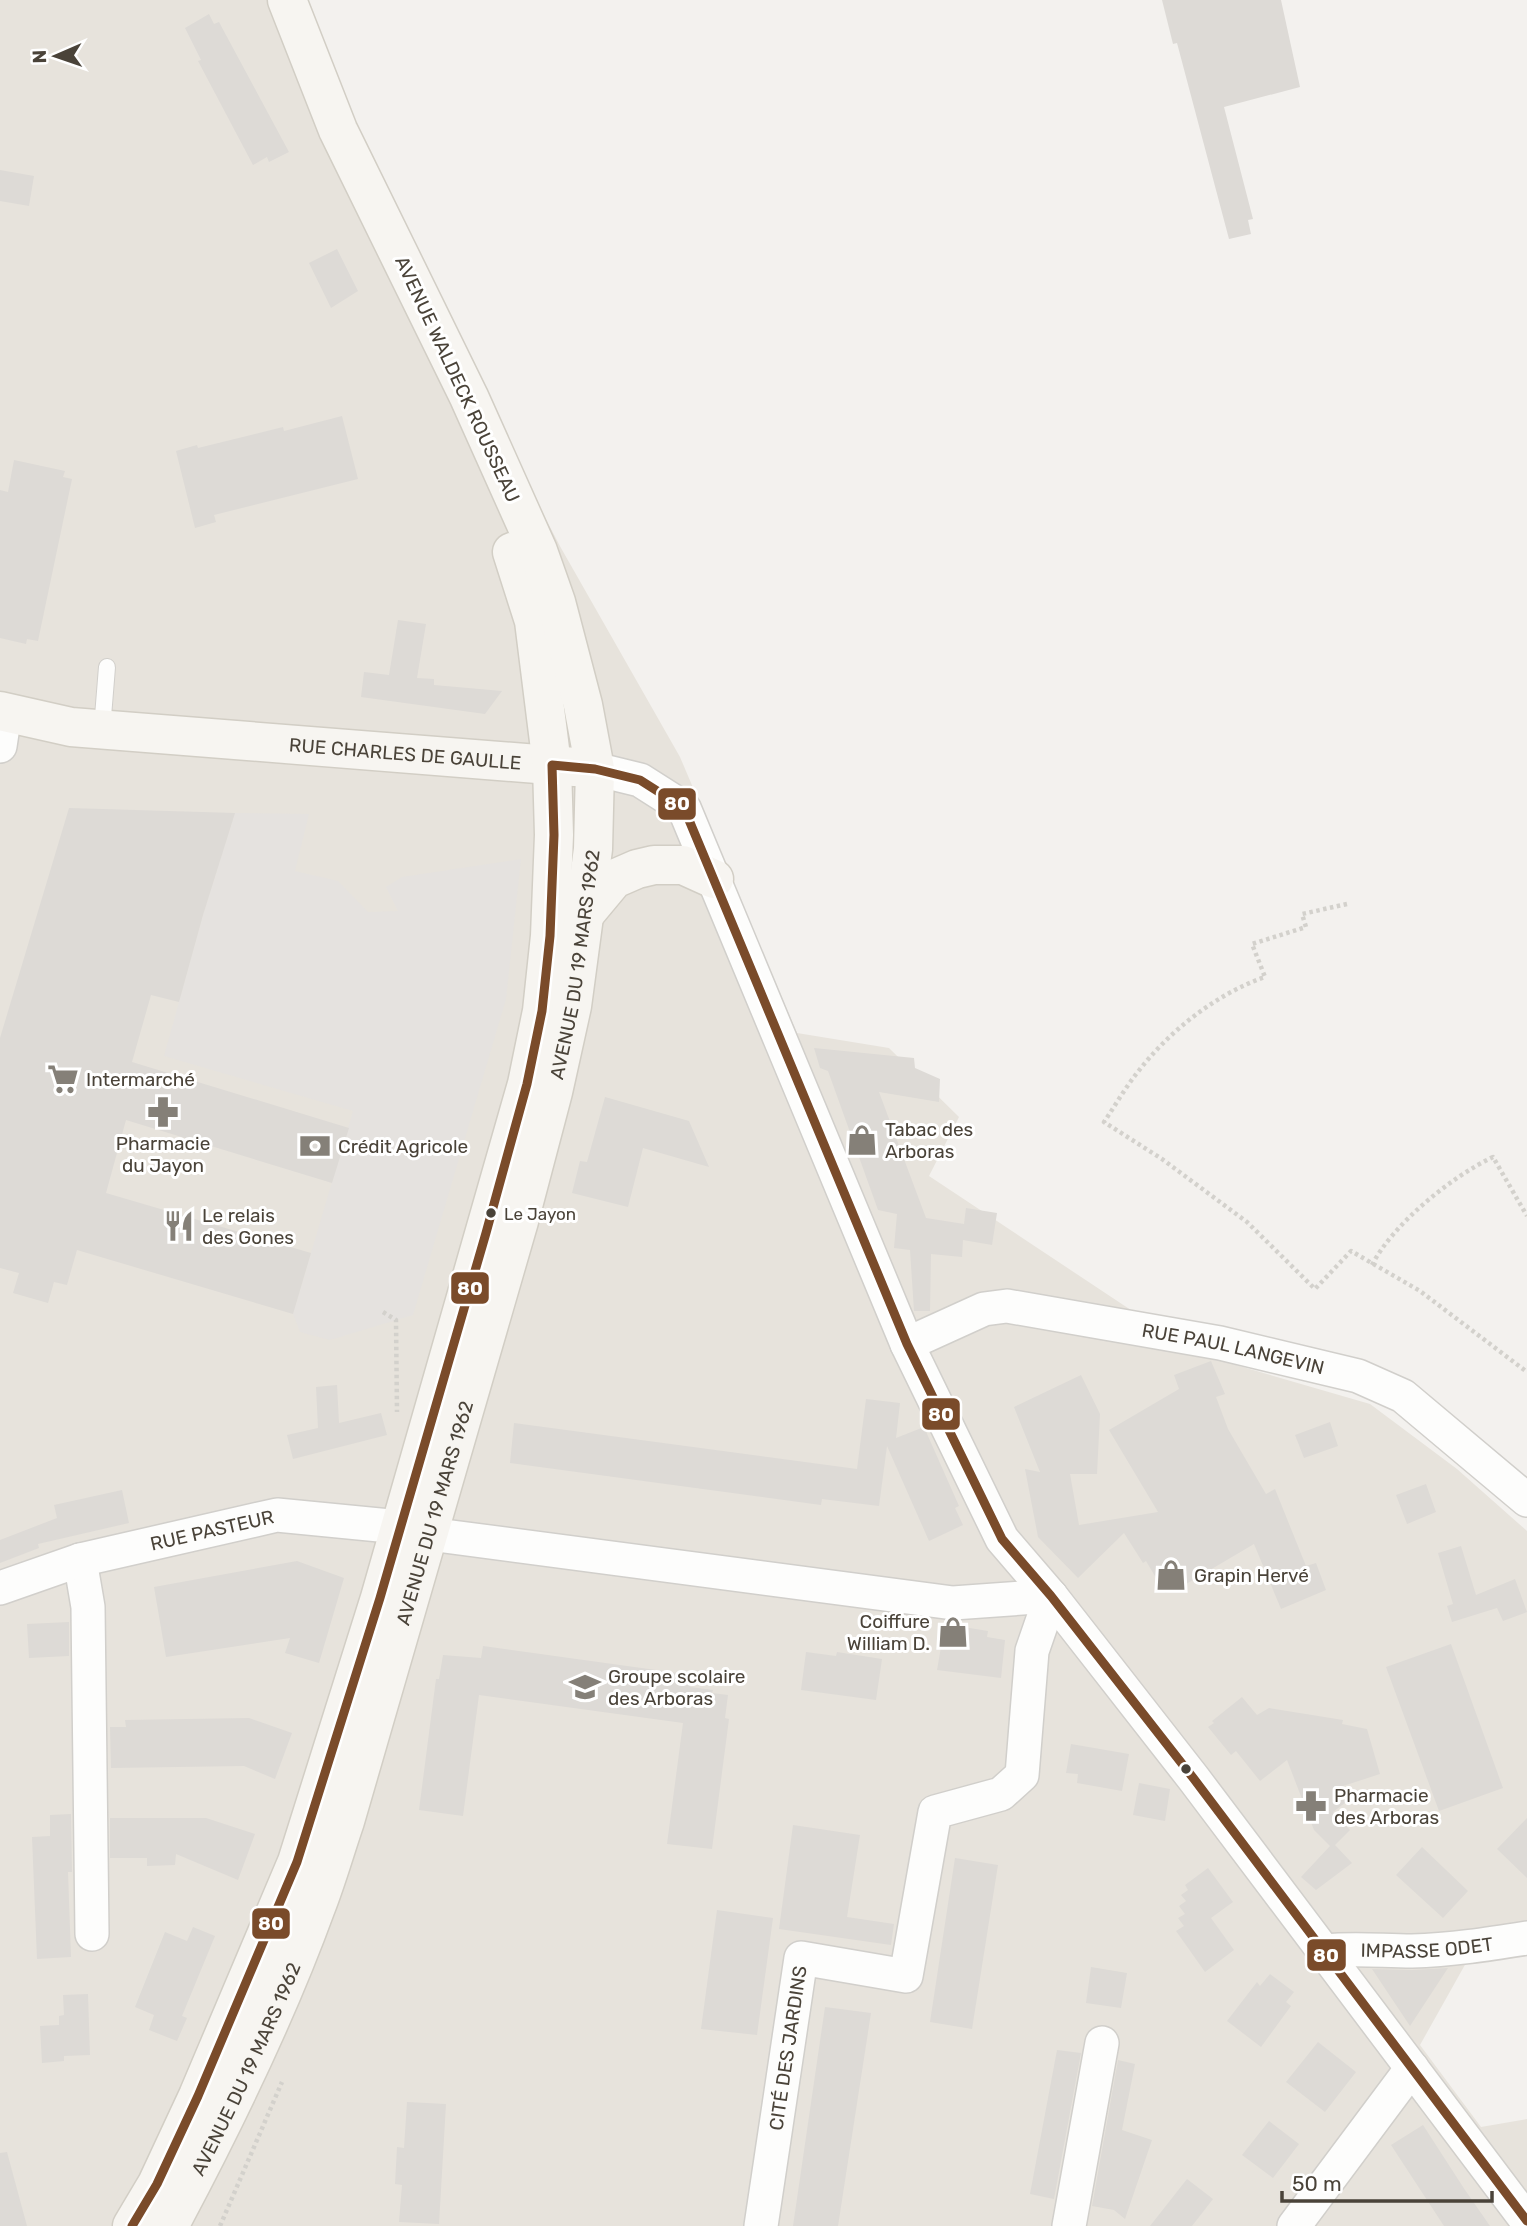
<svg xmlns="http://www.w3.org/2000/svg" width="1527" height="2226" font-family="Rubik,sans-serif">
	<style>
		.residential { fill: #e7e3dc }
		.parking { fill: #e5e2df }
		.building { fill: #dddad6 }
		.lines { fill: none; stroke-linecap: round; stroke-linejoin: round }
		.lane-casing { stroke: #d1cfcb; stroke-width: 18 }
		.street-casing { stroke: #d1cfcb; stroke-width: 36 }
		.secondary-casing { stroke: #d2cec5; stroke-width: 41 }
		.path { stroke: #d3d1cc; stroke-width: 4.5; stroke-dasharray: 3.5 3.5; stroke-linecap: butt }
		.lane { stroke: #fdfdfc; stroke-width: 16 }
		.street { stroke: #fdfdfc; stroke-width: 33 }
		.secondary { stroke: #f7f5f1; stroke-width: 38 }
		.bus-1-casing { stroke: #fff; stroke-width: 14 }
		.bus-1 { stroke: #7a4b2a; stroke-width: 9 }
		.bus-dot { fill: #4a4339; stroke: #fff; stroke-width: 2.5 }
		.labels { text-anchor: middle; stroke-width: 6; stroke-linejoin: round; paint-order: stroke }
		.bus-label { font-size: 17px; fill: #4a4339; stroke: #fff; text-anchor: start }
		.street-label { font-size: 19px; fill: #4a4339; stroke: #fff }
		.poi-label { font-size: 19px; fill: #4a4339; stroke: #fff; text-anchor: start }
		.line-badge { stroke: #fff; stroke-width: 2.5 }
		.badge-label { font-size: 19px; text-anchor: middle; font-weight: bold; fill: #fff }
	</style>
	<rect width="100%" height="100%" fill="#f3f1ee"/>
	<path class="residential" d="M 0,0 L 304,0 L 397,235 L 561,548 L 680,757 L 797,1033 L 889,1048 L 959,1117 L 929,1176 L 1164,1332 L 1236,1365 L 1370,1404 L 1457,1469 L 1527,1531 L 1527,1950 L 1466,1963 L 1420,2045 L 1481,2127 L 1527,2119 L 1527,2226 L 0,2226 Z"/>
	<path class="parking" d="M 235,813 L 309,814 L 295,871 L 338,881 L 368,912 L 398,911 L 386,887 L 402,877 L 521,859 L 506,999 L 413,1315 L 330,1340 L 300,1332 L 293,1314 L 353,1111 L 164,1056 L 203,915 Z"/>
	<path class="building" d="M 1162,0 L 1281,0 L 1300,87 L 1224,107 L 1253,219 L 1248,220 L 1251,234 L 1229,239 L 1177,43 L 1173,44 Z
		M 209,14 L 214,24 L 219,22 L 289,152 L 269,162 L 267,157 L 253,165 L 198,61 L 201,60 L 185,28 Z
		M 0,170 L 34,176 L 29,206 L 0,201 Z
		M 337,249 L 358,291 L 331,308 L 309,263 Z
		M 342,416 L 358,479 L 214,515 L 216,522 L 195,528 L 176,451 L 197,445 L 198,448 L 283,427 L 284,431 Z
		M 14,460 L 65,471 L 63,477 L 72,479 L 38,641 L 27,639 L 26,644 L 0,638 L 0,490 L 8,492 Z
		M 398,620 L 426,624 L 417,678 L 434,679 L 434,685 L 502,691 L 485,714 L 361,697 L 364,672 L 389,675 Z
		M 69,808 L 235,813 L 203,915 L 179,1002 L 151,995 L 132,1062 L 349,1128 L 332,1183 L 126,1120 L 106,1193 L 311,1253 L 293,1314 L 77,1250 L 67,1285 L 54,1282 L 48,1303 L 13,1293 L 19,1273 L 0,1268 L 0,1038 Z
		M 814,1048 L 914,1058 L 915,1068 L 940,1079 L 939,1102 L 879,1092 L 926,1218 L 964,1224 L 966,1208 L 997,1213 L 992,1245 L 963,1240 L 962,1257 L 931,1254 L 930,1311 L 914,1311 L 910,1250 L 894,1248 L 897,1214 L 878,1210 L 828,1071 L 820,1068 Z
		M 605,1097 L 689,1121 L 709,1167 L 643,1148 L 628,1207 L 572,1193 L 580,1161 L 587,1162 Z
		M 1211,1361 L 1225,1394 L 1216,1397 L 1228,1429 L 1266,1494 L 1275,1489 L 1306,1566 L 1316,1563 L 1326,1590 L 1281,1609 L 1254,1544 L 1176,1590 L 1165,1593 L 1146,1561 L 1143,1563 L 1124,1533 L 1078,1578 L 1038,1537 L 1025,1469 L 1040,1472 L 1014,1407 L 1081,1375 L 1100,1414 L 1097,1474 L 1070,1474 L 1079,1525 L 1158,1512 L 1109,1430 L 1179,1389 L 1174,1375 Z
		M 337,1385 L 339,1423 L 381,1413 L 387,1435 L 293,1459 L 287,1435 L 318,1428 L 316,1387 Z
		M 866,1399 L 900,1403 L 896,1438 L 924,1427 L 959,1506 L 955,1508 L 963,1525 L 929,1541 L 887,1446 L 879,1506 L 822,1499 L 821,1505 L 510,1463 L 514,1423 L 857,1469 Z
		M 1330,1422 L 1338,1446 L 1304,1458 L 1295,1435 Z
		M 1426,1484 L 1436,1512 L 1407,1524 L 1396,1495 Z
		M 122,1490 L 129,1523 L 38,1544 L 39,1548 L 0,1563 L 0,1540 L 57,1518 L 54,1505 Z
		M 1461,1546 L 1476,1595 L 1515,1579 L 1527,1612 L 1503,1621 L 1497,1608 L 1452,1622 L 1447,1606 L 1453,1604 L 1438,1553 Z
		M 297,1561 L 344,1578 L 319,1663 L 285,1653 L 290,1638 L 166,1657 L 154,1587 Z
		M 69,1622 L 69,1656 L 29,1658 L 27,1624 Z
		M 945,1624 L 988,1631 L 987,1637 L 1005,1640 L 1001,1678 L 937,1670 Z
		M 1451,1644 L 1503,1788 L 1439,1811 L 1386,1667 Z
		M 483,1646 L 692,1675 L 690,1687 L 713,1690 L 712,1693 L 728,1695 L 725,1718 L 729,1719 L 712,1849 L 667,1844 L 683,1723 L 479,1695 L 463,1816 L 419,1810 L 436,1679 L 439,1679 L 443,1655 L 481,1658 Z
		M 806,1652 L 836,1656 L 837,1652 L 882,1659 L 876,1700 L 801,1690 Z
		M 1242,1697 L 1257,1715 L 1269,1708 L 1343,1720 L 1342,1724 L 1367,1729 L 1380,1774 L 1340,1787 L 1346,1802 L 1333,1812 L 1350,1830 L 1335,1845 L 1352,1863 L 1316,1890 L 1301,1877 L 1330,1846 L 1314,1830 L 1287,1760 L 1260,1781 L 1236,1751 L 1231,1755 L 1208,1727 L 1214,1723 L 1212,1721 Z
		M 249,1718 L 292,1733 L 275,1779 L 244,1766 L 111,1768 L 110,1727 L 126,1727 L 125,1720 Z
		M 1071,1744 L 1129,1754 L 1122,1791 L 1077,1783 L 1078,1774 L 1066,1773 Z
		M 1139,1783 L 1170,1789 L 1165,1821 L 1133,1815 Z
		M 71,1814 L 72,1872 L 68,1872 L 71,1957 L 37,1959 L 32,1837 L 50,1836 L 50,1815 Z
		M 110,1818 L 206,1818 L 255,1834 L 238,1880 L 176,1854 L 175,1865 L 147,1866 L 147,1858 L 110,1858 Z
		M 1527,1818 L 1527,1878 L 1497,1849 Z
		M 793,1825 L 860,1835 L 847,1917 L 894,1924 L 891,1945 L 779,1929 Z
		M 1422,1847 L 1468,1891 L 1443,1918 L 1396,1875 Z
		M 955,1858 L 998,1865 L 972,2029 L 930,2022 Z
		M 1208,1868 L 1233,1902 L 1211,1918 L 1234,1950 L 1205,1972 L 1176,1931 L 1184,1926 L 1178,1918 L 1185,1914 L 1179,1906 L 1186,1901 L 1181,1895 L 1188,1890 L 1185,1885 Z
		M 717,1910 L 773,1918 L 757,2035 L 701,2029 Z
		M 193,1927 L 215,1936 L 182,2016 L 187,2018 L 177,2041 L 149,2030 L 154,2015 L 135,2007 L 165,1932 L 187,1941 Z
		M 1091,1967 L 1127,1973 L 1121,2008 L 1086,2003 Z
		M 1448,1968 L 1410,2026 L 1372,1969 L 1412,1970 Z
		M 1270,1974 L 1294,1992 L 1286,2002 L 1291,2006 L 1261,2047 L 1227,2021 L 1257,1982 L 1260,1986 Z
		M 88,1994 L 90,2055 L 64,2056 L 64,2061 L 42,2063 L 40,2026 L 59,2025 L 59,2016 L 64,2015 L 63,1995 Z
		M 825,2007 L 871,2013 L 838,2226 L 793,2226 Z
		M 1318,2042 L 1356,2072 L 1325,2112 L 1286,2082 Z
		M 1057,2050 L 1081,2053 L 1054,2199 L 1030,2194 Z
		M 1118,2060 L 1135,2064 L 1122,2130 L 1152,2140 L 1125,2219 L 1114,2210 L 1092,2206 Z
		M 407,2102 L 446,2104 L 439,2224 L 399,2222 L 402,2185 L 395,2184 L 397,2147 L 404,2148 Z
		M 1269,2121 L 1299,2144 L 1273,2178 L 1242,2155 Z
		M 1423,2125 L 1465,2190 L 1490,2226 L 1444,2226 L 1391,2145 Z
		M 7,2152 L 27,2226 L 0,2226 L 0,2153 Z
		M 1187,2179 L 1213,2199 L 1192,2226 L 1150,2226 Z"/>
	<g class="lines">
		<defs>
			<path id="lane" d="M 102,729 L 107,667"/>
			<g id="street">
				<path d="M 0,746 L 5,713"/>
				<path d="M 595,769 L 640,780 L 684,808 L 907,1344 L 1002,1539 L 1051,1596 L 1194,1779 L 1527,2221"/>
				<path id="s1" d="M 907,1344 L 984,1309 L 1007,1306 L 1220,1343 L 1358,1376 L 1403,1396 L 1527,1500"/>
				<path d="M 80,1560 L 88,1607 L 92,1934"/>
				<path id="s2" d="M 0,1588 L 80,1560 L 277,1515 L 400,1527 L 429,1534 L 953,1603 L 1051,1596"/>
				<path id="s3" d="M 1325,1951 C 1356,1948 1382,1951 1412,1951 C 1451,1950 1489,1944 1527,1938"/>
				<path id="s4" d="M 761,2226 L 801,1958 L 906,1976 L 935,1812 L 1001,1794 L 1022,1775 L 1032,1651 L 1051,1596"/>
				<path d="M 1069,2226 L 1102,2043"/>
				<path d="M 1294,2226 L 1412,2068"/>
			</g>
			<g id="secondary">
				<path id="s5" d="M 0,711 L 71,727 L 575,767"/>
				<path d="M 584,915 L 614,879 L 637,869 L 654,865 L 683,865 L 714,879"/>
				<path d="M 132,2226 L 157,2184 L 198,2096 L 297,1862 L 380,1598 L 527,1084 L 542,1011 L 550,936 L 554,835 L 552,765 L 534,621 L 512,552"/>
				<path id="s6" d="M 169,2226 C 224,2123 276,2017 316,1907 C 327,1879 335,1850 345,1821 L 519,1221 L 553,1092 L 572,1006 L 593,849 L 595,769 L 583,705 L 556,602 L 538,551 L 469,397 L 338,130 L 287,0"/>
			</g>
		</defs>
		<use href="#lane" class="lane-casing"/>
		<use href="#street" class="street-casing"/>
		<use href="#secondary" class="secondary-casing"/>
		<path class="path" d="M 1347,904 L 1302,914 L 1306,927 L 1252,944 L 1265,977 C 1216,994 1169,1031 1137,1073 C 1125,1088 1115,1106 1104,1122 L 1162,1159 L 1247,1222 L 1315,1289 L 1351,1251 L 1420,1291 L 1527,1372
			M 1372,1265 C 1393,1224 1451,1177 1493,1157 L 1527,1216
			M 383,1312 L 396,1320 L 397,1412
			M 220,2226 L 282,2082"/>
		<use href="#lane" class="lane"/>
		<use href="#street" class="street"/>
		<use href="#secondary" class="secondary"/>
		<defs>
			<path id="bus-1" d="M 132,2226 L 157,2184 L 198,2096 L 297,1862 L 380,1598 L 486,1233 L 527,1084 L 542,1011 L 550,936 L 554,835 L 552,765 L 595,769 L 640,780 L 684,808 L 907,1344 L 1002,1539 L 1051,1596 L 1194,1779 L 1527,2221"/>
		</defs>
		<use href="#bus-1" class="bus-1-casing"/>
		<use href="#bus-1" class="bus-1"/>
	</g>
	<defs>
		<symbol id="supermarket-bare" viewBox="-9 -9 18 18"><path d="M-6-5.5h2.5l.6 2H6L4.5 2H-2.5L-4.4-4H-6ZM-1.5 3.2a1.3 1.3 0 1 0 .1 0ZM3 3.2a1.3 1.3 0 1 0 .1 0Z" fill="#858078" stroke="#fff" stroke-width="2.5" paint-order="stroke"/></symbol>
		<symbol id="pharmacy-bare" viewBox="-9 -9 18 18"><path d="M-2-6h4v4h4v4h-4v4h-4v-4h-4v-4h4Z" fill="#858078" stroke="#fff" stroke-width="2.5" paint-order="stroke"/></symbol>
		<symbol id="shop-bare" viewBox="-9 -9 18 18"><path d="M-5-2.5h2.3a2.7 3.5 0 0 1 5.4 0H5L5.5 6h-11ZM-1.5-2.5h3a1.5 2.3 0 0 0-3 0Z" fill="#858078" stroke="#fff" stroke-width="2.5" paint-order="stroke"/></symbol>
		<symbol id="bank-bare" viewBox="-9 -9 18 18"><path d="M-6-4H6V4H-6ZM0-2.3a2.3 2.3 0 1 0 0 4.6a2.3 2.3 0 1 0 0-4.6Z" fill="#858078" stroke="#fff" stroke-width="2.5" paint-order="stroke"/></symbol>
		<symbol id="restaurant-bare" viewBox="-9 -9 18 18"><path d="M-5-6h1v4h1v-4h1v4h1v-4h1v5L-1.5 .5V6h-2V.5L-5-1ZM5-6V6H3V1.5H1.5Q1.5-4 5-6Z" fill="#858078" stroke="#fff" stroke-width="2.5" paint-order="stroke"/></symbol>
		<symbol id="school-bare" viewBox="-9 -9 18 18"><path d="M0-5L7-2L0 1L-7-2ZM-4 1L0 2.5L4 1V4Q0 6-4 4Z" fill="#858078" stroke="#fff" stroke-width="2.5" paint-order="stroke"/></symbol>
	</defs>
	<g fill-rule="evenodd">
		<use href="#supermarket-bare" x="41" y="1057" width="44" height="44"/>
		<use href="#pharmacy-bare" x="141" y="1090" width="44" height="44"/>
		<use href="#shop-bare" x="840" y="1118" width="44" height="44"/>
		<use href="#bank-bare" x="293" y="1124" width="44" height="44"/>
		<use href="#restaurant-bare" x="157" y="1204" width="44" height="44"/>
		<use href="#shop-bare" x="1149" y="1553" width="44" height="44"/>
		<use href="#shop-bare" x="931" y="1610" width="44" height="44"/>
		<use href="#school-bare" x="563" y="1665" width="44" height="44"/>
		<use href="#pharmacy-bare" x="1289" y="1784" width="44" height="44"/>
	</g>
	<g class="bus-dot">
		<circle cx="491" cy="1213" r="6"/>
		<circle cx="1186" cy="1769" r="6"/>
	</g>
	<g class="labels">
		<g class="bus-label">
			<text x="504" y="1220">Le Jayon</text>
		</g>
		<g class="street-label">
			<text transform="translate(458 379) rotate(65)" y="7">AVENUE WALDECK ROUSSEAU</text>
			<text dy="7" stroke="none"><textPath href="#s5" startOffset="408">RUE CHARLES DE GAULLE</textPath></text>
			<text dy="7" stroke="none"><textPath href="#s6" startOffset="1330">AVENUE DU 19 MARS 1962</textPath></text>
			<text dy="7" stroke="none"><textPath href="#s1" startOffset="338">RUE PAUL LANGEVIN</textPath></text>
			<text dy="7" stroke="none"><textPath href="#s6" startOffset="763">AVENUE DU 19 MARS 1962</textPath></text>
			<text dy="7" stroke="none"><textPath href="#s2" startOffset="220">RUE PASTEUR</textPath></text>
			<text dy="7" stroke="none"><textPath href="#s3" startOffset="102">IMPASSE ODET</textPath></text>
			<text dy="7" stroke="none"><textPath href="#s4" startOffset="180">CITÉ DES JARDINS</textPath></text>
			<text dy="7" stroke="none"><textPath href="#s6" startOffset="175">AVENUE DU 19 MARS 1962</textPath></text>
		</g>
		<g class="poi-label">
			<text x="86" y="1086">Intermarché</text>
			<text x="885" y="1136">Tabac des<tspan x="885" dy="22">Arboras</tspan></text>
			<text x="163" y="1150" text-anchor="middle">Pharmacie<tspan x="163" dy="22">du Jayon</tspan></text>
			<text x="338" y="1153">Crédit Agricole</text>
			<text x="202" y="1222">Le relais<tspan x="202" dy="22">des Gones</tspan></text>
			<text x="1194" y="1582">Grapin Hervé</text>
			<text x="930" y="1628" text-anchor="end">Coiffure<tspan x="930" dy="22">William D.</tspan></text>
			<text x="608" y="1683">Groupe scolaire<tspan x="608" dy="22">des Arboras</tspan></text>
			<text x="1334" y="1802">Pharmacie<tspan x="1334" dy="22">des Arboras</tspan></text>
		</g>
	</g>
	<g class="line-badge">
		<rect x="657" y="787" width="40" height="34" rx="7" fill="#7a4b2a"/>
		<rect x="450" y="1271" width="40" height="34" rx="7" fill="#7a4b2a"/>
		<rect x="921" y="1397" width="40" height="34" rx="7" fill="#7a4b2a"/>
		<rect x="251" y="1907" width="40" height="33" rx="7" fill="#7a4b2a"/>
		<rect x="1306" y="1938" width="41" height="34" rx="7" fill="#7a4b2a"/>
	</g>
	<g class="badge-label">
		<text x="677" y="810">80</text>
		<text x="470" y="1295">80</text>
		<text x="941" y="1421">80</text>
		<text x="271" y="1930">80</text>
		<text x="1326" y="1962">80</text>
	</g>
	<g transform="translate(56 56) rotate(268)" stroke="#ffffff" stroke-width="5" paint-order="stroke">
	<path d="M0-5L12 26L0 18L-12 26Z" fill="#4a4339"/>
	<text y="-10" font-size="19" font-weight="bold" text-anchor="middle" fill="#4a4339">N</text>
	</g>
	<path d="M1282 2191v10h210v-10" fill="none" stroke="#4a4339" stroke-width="3.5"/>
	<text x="1292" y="2191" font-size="21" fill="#4a4339" stroke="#ffffff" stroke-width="5" paint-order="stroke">50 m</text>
</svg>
